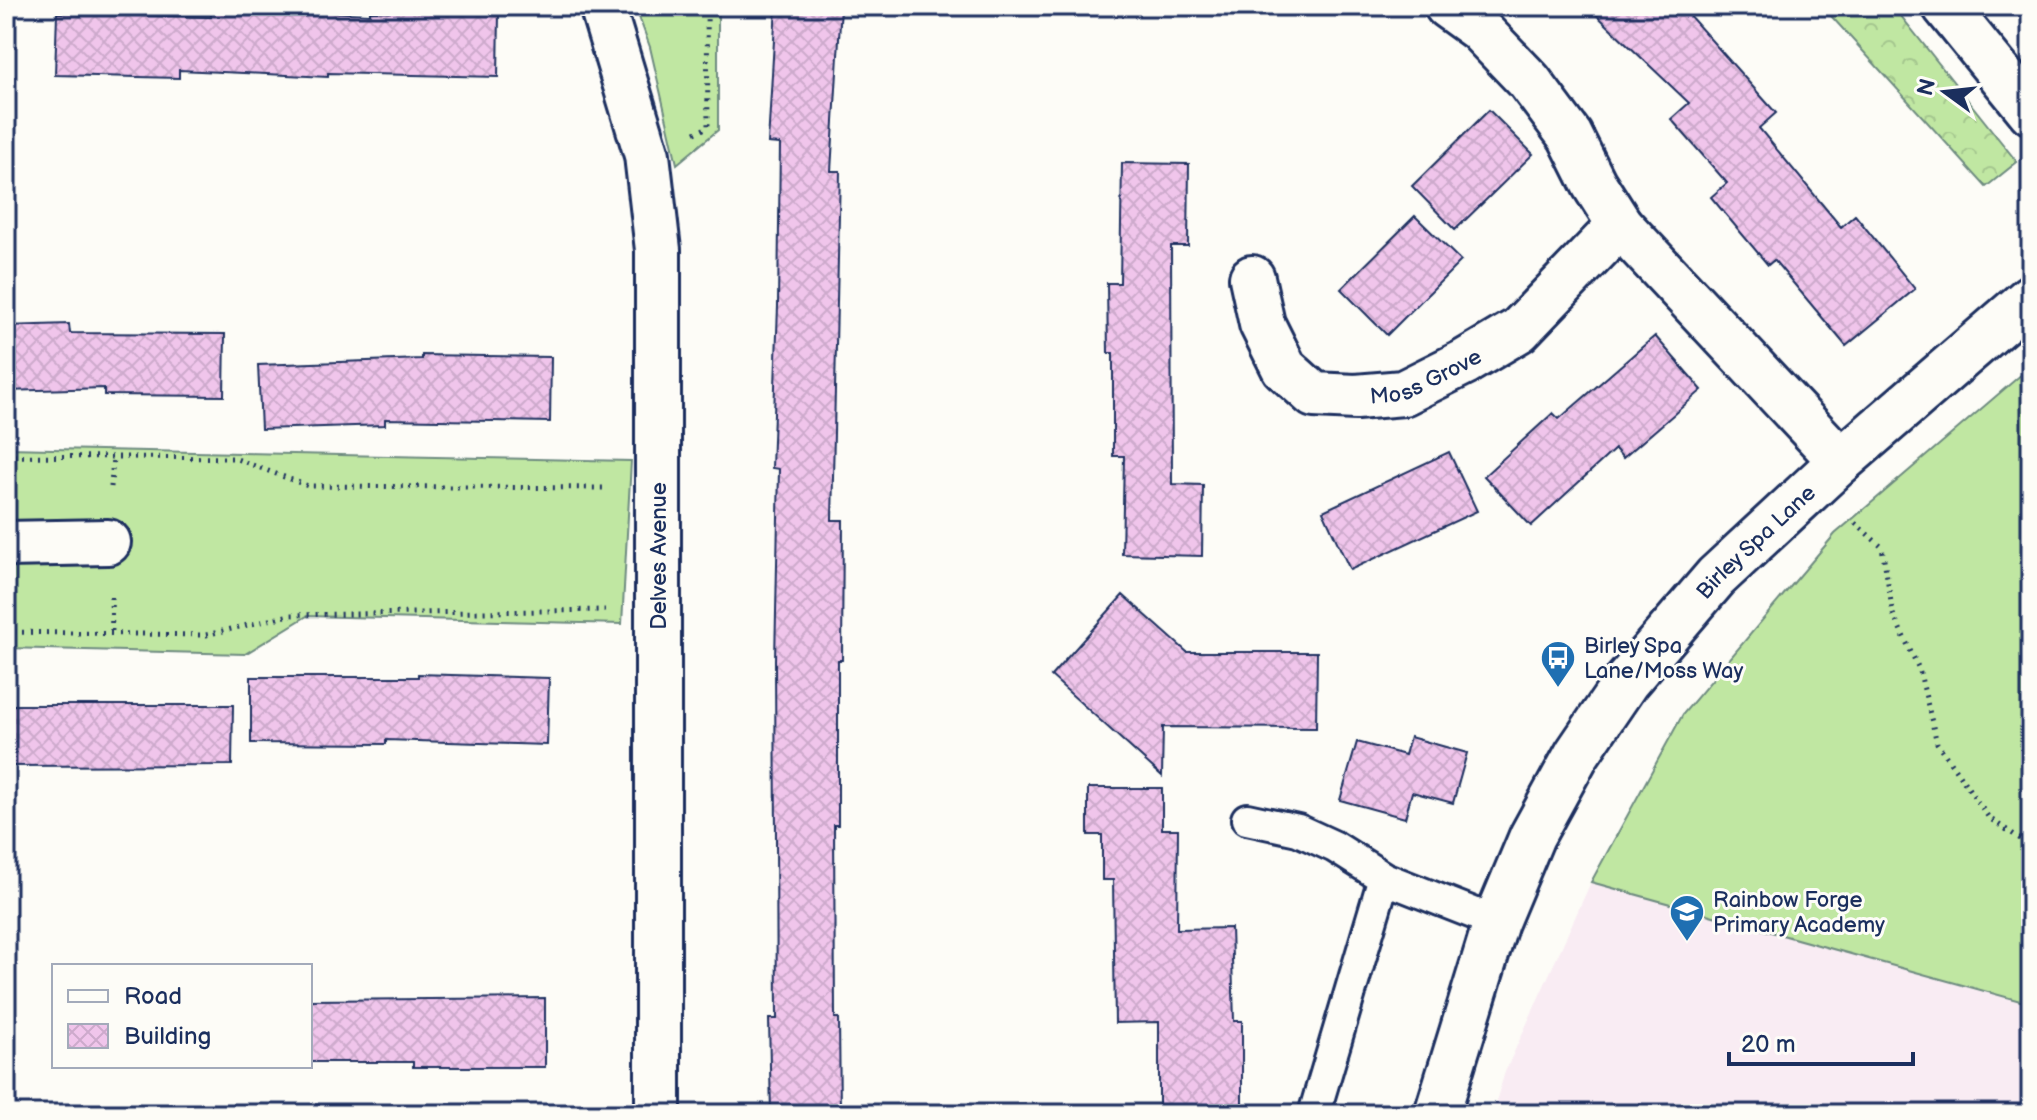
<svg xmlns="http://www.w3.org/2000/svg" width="2037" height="1120" font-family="'Balsamiq Sans',sans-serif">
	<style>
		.built { fill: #f9ecf3 }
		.grass { fill: #c0e7a2; stroke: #6e8b80; stroke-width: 2 }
		.forest { fill: url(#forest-crowns); stroke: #6e8b80; stroke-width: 2 }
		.building { fill: url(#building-cross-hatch); stroke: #1b2f5e; stroke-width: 2 }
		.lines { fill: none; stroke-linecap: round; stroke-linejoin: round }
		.service-casing { stroke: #1b2f5e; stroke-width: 36 }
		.minor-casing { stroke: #1b2f5e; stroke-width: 50 }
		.tertiary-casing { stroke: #1b2f5e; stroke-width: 50 }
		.path { stroke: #1b2f5e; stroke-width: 5; stroke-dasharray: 2 6; stroke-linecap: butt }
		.service { stroke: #fdfcf7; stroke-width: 30 }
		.minor { stroke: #fdfcf7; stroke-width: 44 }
		.tertiary { stroke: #fdfcf7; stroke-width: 44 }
		.labels { text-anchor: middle; stroke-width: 6; stroke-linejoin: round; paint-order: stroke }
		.street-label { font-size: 22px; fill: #1b2f5e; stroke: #fdfcf7 }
		.poi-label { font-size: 22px; fill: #1b2f5e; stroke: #fdfcf7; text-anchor: start }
	</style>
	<defs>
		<pattern id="forest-crowns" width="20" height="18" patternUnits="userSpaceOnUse" patternTransform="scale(2)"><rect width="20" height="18" fill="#c0e7a2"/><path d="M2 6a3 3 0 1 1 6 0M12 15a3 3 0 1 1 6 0" fill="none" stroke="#a4c68e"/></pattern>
		<pattern id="building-cross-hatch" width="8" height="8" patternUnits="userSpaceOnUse" patternTransform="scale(2)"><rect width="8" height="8" fill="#f0c5eb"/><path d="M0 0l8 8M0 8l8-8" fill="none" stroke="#cdaacc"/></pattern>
	</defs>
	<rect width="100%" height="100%" fill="#fdfcf7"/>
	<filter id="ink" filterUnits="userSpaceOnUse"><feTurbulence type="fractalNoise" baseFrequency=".0125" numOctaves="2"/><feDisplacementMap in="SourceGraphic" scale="16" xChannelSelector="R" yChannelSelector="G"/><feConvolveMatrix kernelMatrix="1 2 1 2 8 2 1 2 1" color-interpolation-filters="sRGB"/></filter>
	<g filter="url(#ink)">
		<path class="built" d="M 1591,882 L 2031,1004 L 2031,1114 L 1492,1114 L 1505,1072 Z"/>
		<path class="grass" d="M 635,6 L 718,6 L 718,130 L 677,164 L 650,47 Z
			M 2031,370 L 2031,1004 L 1591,882 L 1683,714 L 1835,534 L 2023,373 Z
			M 6,448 L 631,461 L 622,624 L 307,616 L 245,654 L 6,648 Z"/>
		<path class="forest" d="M 1822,6 L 1893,6 L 2017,162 L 1986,187 Z"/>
		<path class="building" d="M 776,6 L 841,6 L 831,171 L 840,171 L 832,520 L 843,520 L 842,660 L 838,660 L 838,825 L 834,825 L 835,1018 L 839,1018 L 840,1114 L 771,1114 L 769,1019 L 777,1019 L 775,660 L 779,469 L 772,468 L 778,306 L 780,144 L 768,143 Z
			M 1587,6 L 1681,6 L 1776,113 L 1759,128 L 1841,227 L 1855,215 L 1915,289 L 1846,346 L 1774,260 L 1768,265 L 1711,197 L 1727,183 L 1671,119 L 1689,103 Z
			M 211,7 L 370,14 L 370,11 L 499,13 L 498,77 L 328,73 L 328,77 L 179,70 L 179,78 L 55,75 L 57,13 L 211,17 Z
			M 1489,110 L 1533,154 L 1455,230 L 1412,186 Z
			M 1122,163 L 1189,164 L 1188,246 L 1171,246 L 1172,484 L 1203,485 L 1202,556 L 1122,554 L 1124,456 L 1113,456 L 1113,353 L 1108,353 L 1107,283 L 1120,283 Z
			M 1415,216 L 1461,261 L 1387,335 L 1341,289 Z
			M 69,324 L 70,333 L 225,334 L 224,396 L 104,395 L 104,388 L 6,391 L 6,326 Z
			M 1655,336 L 1702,390 L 1623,458 L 1615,449 L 1531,526 L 1484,476 L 1553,413 L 1559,419 Z
			M 422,355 L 551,357 L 550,422 L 385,419 L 385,425 L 261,429 L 258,365 L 422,359 Z
			M 1449,452 L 1477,511 L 1350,570 L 1323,511 Z
			M 1123,595 L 1187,652 L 1317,652 L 1316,728 L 1163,727 L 1162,776 L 1051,676 Z
			M 418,674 L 549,678 L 547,745 L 386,740 L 386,744 L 251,743 L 251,677 L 418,677 Z
			M 6,705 L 233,705 L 232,765 L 6,766 Z
			M 1410,737 L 1467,753 L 1453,803 L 1412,792 L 1405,818 L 1340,800 L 1357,742 L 1405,755 Z
			M 1088,788 L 1162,788 L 1162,829 L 1178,829 L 1177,929 L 1231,928 L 1234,1021 L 1242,1021 L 1242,1114 L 1159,1114 L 1159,1022 L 1115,1023 L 1113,880 L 1102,880 L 1102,835 L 1088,835 Z
			M 545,998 L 545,1067 L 413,1067 L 413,1062 L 310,1062 L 310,1000 Z"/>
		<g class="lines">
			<defs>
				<path id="service" d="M 1247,819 L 1298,830 L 1335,847 L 1384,878 L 1496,922
					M 1314,1114 L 1384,878"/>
				<g id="minor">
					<path d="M 602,6 L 647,155 L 658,250 L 658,1114"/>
					<path d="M 1447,6 L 1479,29 L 1529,81 L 1570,136 L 1594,184 L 1620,225 L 1841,461"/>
					<path id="s1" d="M 1252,278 L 1262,324 L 1284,368 L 1314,395 L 1356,397 L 1403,393 L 1465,362 L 1519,330 L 1620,225"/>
					<path d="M 6,544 L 108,542"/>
				</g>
				<g id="tertiary">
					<path d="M 1945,6 L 2031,112"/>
					<path id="s2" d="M 1437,1114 L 1496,922 L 1532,836 L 1577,754 L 1626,682 L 1716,577 L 1841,461 L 2031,297"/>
				</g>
			</defs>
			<use href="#service" class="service-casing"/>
			<use href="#minor" class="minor-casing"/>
			<use href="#tertiary" class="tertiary-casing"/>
			<path class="path" d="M 695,133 L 708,127 L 707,6
				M 6,456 L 234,458 L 308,486 L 605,488
				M 111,487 L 113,456
				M 1855,523 L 1882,547 L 1893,614 L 1919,669 L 1937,743 L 1989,818 L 2031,846
				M 111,597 L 112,633
				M 6,632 L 206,635 L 290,615 L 605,610"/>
			<use href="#service" class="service"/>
			<use href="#minor" class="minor"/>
			<use href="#tertiary" class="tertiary"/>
		</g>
	</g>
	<defs>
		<symbol id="bus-pin" viewBox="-11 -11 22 30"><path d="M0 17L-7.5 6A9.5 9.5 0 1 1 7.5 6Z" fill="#1f6fb2" stroke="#fdfcf7"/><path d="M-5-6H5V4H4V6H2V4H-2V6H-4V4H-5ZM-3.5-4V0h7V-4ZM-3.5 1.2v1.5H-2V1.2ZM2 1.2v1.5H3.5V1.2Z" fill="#fff"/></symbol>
		<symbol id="school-pin" viewBox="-11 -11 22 30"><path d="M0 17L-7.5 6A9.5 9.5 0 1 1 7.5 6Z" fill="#1f6fb2" stroke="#fdfcf7"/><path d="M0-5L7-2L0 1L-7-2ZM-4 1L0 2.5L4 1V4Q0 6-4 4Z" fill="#fff"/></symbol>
	</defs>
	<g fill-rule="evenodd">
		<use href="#bus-pin" x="1538" y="638" width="40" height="54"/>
		<use href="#school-pin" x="1667" y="892" width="40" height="54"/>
	</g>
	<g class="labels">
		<g class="street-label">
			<text dy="8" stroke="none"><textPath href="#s1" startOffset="252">Moss Grove</textPath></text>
			<text dy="8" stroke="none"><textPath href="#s2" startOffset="666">Birley Spa Lane</textPath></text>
			<text transform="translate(658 556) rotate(-90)" y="8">Delves Avenue</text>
		</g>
		<g class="poi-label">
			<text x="1584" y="653">Birley Spa<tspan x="1584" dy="25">Lane/Moss Way</tspan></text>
			<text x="1713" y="907">Rainbow Forge<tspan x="1713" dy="25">Primary Academy</tspan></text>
		</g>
	</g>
	<rect width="2037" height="1120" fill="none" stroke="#fdfcf7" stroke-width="32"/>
	<rect x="16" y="16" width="2005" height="1088" fill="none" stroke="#1b2f5e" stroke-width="3" filter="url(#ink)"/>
	<rect x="52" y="964" width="260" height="104" fill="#fdfcf7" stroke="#a3aaba" stroke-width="2"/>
	<rect x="68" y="990" width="40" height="12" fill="#fdfcf7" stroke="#a3aaba" stroke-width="2"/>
	<text x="124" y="1004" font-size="24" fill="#1b2f5e">Road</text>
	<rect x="68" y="1024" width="40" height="24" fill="url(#building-cross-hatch)" stroke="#a3aaba" stroke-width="2"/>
	<text x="124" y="1044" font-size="24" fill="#1b2f5e">Building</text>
	<g transform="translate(1945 92) rotate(285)" stroke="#fdfcf7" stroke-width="6" paint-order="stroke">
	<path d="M0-6L14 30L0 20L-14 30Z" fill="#1b2f5e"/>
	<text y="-12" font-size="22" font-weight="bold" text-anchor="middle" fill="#1b2f5e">N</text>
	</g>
	<path d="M1729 1052v12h184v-12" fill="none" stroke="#1b2f5e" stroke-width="4"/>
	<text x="1741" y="1052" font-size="24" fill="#1b2f5e" stroke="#fdfcf7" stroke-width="6" paint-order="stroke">20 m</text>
</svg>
